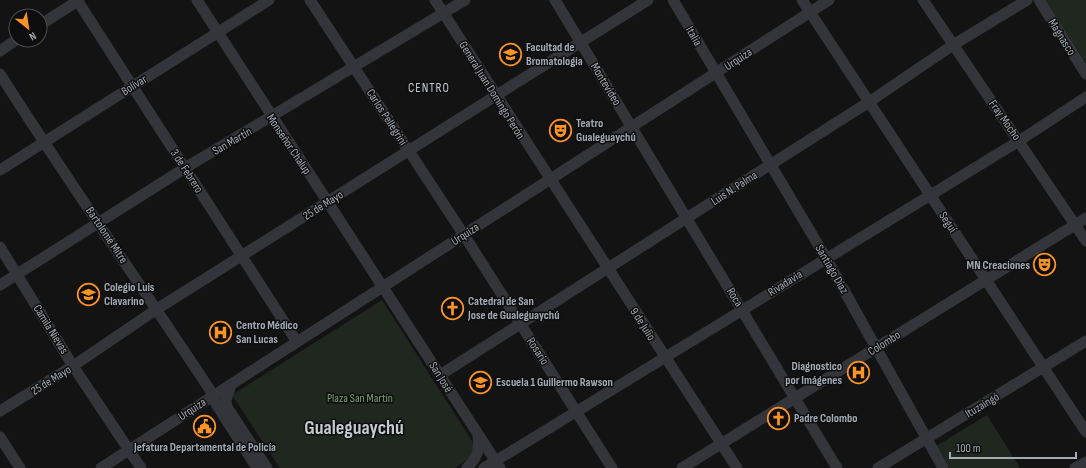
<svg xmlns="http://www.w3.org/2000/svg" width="1086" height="468" font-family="'Sofia Sans Condensed',sans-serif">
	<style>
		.green { fill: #1f271f }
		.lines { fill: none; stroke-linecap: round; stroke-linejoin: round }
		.minor { stroke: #33353a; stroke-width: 11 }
		.labels { text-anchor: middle; stroke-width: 3; stroke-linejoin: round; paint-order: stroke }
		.street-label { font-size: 12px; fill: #a3acb6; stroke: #0e0e0f }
		.poi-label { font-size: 12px; font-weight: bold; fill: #a3acb6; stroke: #0e0e0f; text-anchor: start }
		.park-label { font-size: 12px; fill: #7ca279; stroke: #0e0e0f }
		.neighbourhood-label { font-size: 13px; letter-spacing: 1px; fill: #c4cad1; stroke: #0e0e0f }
		.town-label { font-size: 20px; font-weight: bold; fill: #c4cad1; stroke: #0e0e0f }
	</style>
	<rect width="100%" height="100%" fill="#131314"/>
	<path class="green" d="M 1045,0 L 1086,0 L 1086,63 Z
		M 382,300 L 479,452 L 455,468 L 280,468 L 232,395 Z
		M 987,415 L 1020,468 L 949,468 L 936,446 Z"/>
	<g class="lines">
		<path class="minor" d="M 77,0 L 297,342
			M 197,0 L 500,468
			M 310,0 L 464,235 L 612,468
			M 435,0 L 737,468
			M 555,0 L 837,468
			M 673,0 L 826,258 L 943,468
			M 802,0 L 1086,432
			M 923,0 L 1086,241
			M 1039,0 L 1086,74
			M 40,25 L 79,0
			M 0,51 L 16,40
			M 0,74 C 69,183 143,288 214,396 L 216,404 L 257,468
			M 0,170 L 269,0
			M 0,247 L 73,366 L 141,468
			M 0,285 L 185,168 L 465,0
			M 440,375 L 869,102 L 953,45 L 1027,0
			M 231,385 L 226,400 L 227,407 L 267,468
			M 0,411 L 73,366 L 157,309 L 648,0
			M 0,437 L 20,468
			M 101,468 L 829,0
			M 467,468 C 477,458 480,450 478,437
			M 484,468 L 1019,141 L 1086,97
			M 682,468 L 1086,218
			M 878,468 L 1086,341
			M 1075,468 L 1086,462"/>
	</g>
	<defs>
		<symbol id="university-ring" viewBox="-11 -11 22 22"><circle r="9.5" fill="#0e0e0f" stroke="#fb9424" stroke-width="1.5"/><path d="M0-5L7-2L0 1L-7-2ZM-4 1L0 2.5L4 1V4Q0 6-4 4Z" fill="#fb9424"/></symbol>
		<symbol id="theatre-ring" viewBox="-11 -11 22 22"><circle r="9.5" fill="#0e0e0f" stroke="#fb9424" stroke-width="1.5"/><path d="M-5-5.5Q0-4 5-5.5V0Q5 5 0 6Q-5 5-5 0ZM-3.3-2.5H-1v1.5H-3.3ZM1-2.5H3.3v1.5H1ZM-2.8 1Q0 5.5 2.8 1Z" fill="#fb9424"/></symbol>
		<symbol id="school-ring" viewBox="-11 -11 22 22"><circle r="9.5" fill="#0e0e0f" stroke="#fb9424" stroke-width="1.5"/><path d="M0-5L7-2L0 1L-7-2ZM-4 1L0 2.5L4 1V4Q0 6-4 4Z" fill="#fb9424"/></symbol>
		<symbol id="church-ring" viewBox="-11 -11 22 22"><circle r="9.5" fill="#0e0e0f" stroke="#fb9424" stroke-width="1.5"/><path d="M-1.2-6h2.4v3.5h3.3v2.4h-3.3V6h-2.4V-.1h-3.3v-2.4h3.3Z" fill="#fb9424"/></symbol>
		<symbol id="hospital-ring" viewBox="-11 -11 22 22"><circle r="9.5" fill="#0e0e0f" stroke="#fb9424" stroke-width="1.5"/><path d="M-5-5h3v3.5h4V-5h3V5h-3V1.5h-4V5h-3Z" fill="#fb9424"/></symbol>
		<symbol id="civic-ring" viewBox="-11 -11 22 22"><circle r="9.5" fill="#0e0e0f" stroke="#fb9424" stroke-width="1.5"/><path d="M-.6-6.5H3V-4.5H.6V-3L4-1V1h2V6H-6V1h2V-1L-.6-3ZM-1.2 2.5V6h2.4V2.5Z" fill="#fb9424"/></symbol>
	</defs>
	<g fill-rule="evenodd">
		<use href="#university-ring" x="498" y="42" width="25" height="25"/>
		<use href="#theatre-ring" x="548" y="118" width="25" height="25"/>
		<use href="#theatre-ring" x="1032" y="252" width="25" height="25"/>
		<use href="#school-ring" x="76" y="282" width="25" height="25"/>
		<use href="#church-ring" x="440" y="296" width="25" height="25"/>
		<use href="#hospital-ring" x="208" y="320" width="25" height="25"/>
		<use href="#hospital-ring" x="846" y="360" width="25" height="25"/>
		<use href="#school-ring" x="468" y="370" width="25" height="25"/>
		<use href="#church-ring" x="766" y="406" width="25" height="25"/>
		<use href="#civic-ring" x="192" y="414" width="25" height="25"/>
	</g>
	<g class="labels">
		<g class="street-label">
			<text transform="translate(694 36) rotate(60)" y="4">Italia</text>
			<text transform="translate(1062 37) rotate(58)" y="4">Magnasco</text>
			<text transform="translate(738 59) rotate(-33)" y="4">Urquiza</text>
			<text transform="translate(606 84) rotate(59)" y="4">Montevideo</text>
			<text transform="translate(134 85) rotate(-32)" y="4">Bolívar</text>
			<text transform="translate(492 90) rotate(58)" y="4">General Juan Domingo Perón</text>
			<text transform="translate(387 117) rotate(57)" y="4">Carlos Pellegrini</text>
			<text transform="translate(1005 120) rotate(55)" y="4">Fray Mocho</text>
			<text transform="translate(232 141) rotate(-30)" y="4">San Martín</text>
			<text transform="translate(289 144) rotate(56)" y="4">Monseñor Chalup</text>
			<text transform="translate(187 171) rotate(57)" y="4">3 de Febrero</text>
			<text transform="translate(734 188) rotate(-33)" y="4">Luis N. Palma</text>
			<text transform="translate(323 205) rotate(-32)" y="4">25 de Mayo</text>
			<text transform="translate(948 222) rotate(57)" y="4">Seguí</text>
			<text transform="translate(465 234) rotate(-33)" y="4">Urquiza</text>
			<text transform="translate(107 235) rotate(56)" y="4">Bartolomé Mitre</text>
			<text transform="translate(832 269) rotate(60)" y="4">Santiago Díaz</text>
			<text transform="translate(785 283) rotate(-32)" y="4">Rivadavia</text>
			<text transform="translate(735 297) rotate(59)" y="4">Roca</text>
			<text transform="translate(643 324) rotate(57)" y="4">9 de Julio</text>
			<text transform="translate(51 329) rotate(58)" y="4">Camila Nievas</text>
			<text transform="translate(884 343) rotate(-32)" y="4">Colombo</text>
			<text transform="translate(538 351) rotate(57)" y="4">Rosario</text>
			<text transform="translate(441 377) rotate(58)" y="4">San José</text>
			<text transform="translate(51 380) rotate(-32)" y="4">25 de Mayo</text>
			<text transform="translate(982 405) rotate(-31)" y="4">Ituzaingó</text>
			<text transform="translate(192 409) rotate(-33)" y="4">Urquiza</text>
		</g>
		<g class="poi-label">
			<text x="526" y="51">Facultad de<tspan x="526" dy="14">Bromatologia</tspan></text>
			<text x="576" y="127">Teatro<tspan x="576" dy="14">Gualeguaychú</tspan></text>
			<text x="1030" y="269" text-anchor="end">MN Creaciones</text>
			<text x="104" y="291">Colegio Luis<tspan x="104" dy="14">Clavarino</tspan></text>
			<text x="468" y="305">Catedral de San<tspan x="468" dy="14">Jose de Gualeguaychú</tspan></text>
			<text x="236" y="329">Centro Médico<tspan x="236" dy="14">San Lucas</tspan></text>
			<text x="842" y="370" text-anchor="end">Diagnostico<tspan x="842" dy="14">por Imágenes</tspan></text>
			<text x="496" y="386">Escuela 1 Guillermo Rawson</text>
			<text x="794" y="422">Padre Colombo</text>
			<text x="205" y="451" text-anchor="middle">Jefatura Departamental de Policía</text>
		</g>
		<g class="park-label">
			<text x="360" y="402">Plaza San Martín</text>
		</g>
		<g class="neighbourhood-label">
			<text x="429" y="92">CENTRO</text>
		</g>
		<g class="town-label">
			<text x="354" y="434">Gualeguaychú</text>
		</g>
	</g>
	<g transform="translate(28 28) rotate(150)"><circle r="19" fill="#0e0e0f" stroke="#4a4d52"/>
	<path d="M0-3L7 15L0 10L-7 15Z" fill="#fb9424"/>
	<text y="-6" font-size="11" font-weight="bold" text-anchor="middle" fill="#a3acb6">N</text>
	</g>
	<path d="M950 452v6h126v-6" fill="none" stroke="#a3acb6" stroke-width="2"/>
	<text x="956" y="452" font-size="12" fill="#a3acb6" stroke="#0e0e0f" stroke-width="3" paint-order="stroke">100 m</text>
</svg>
